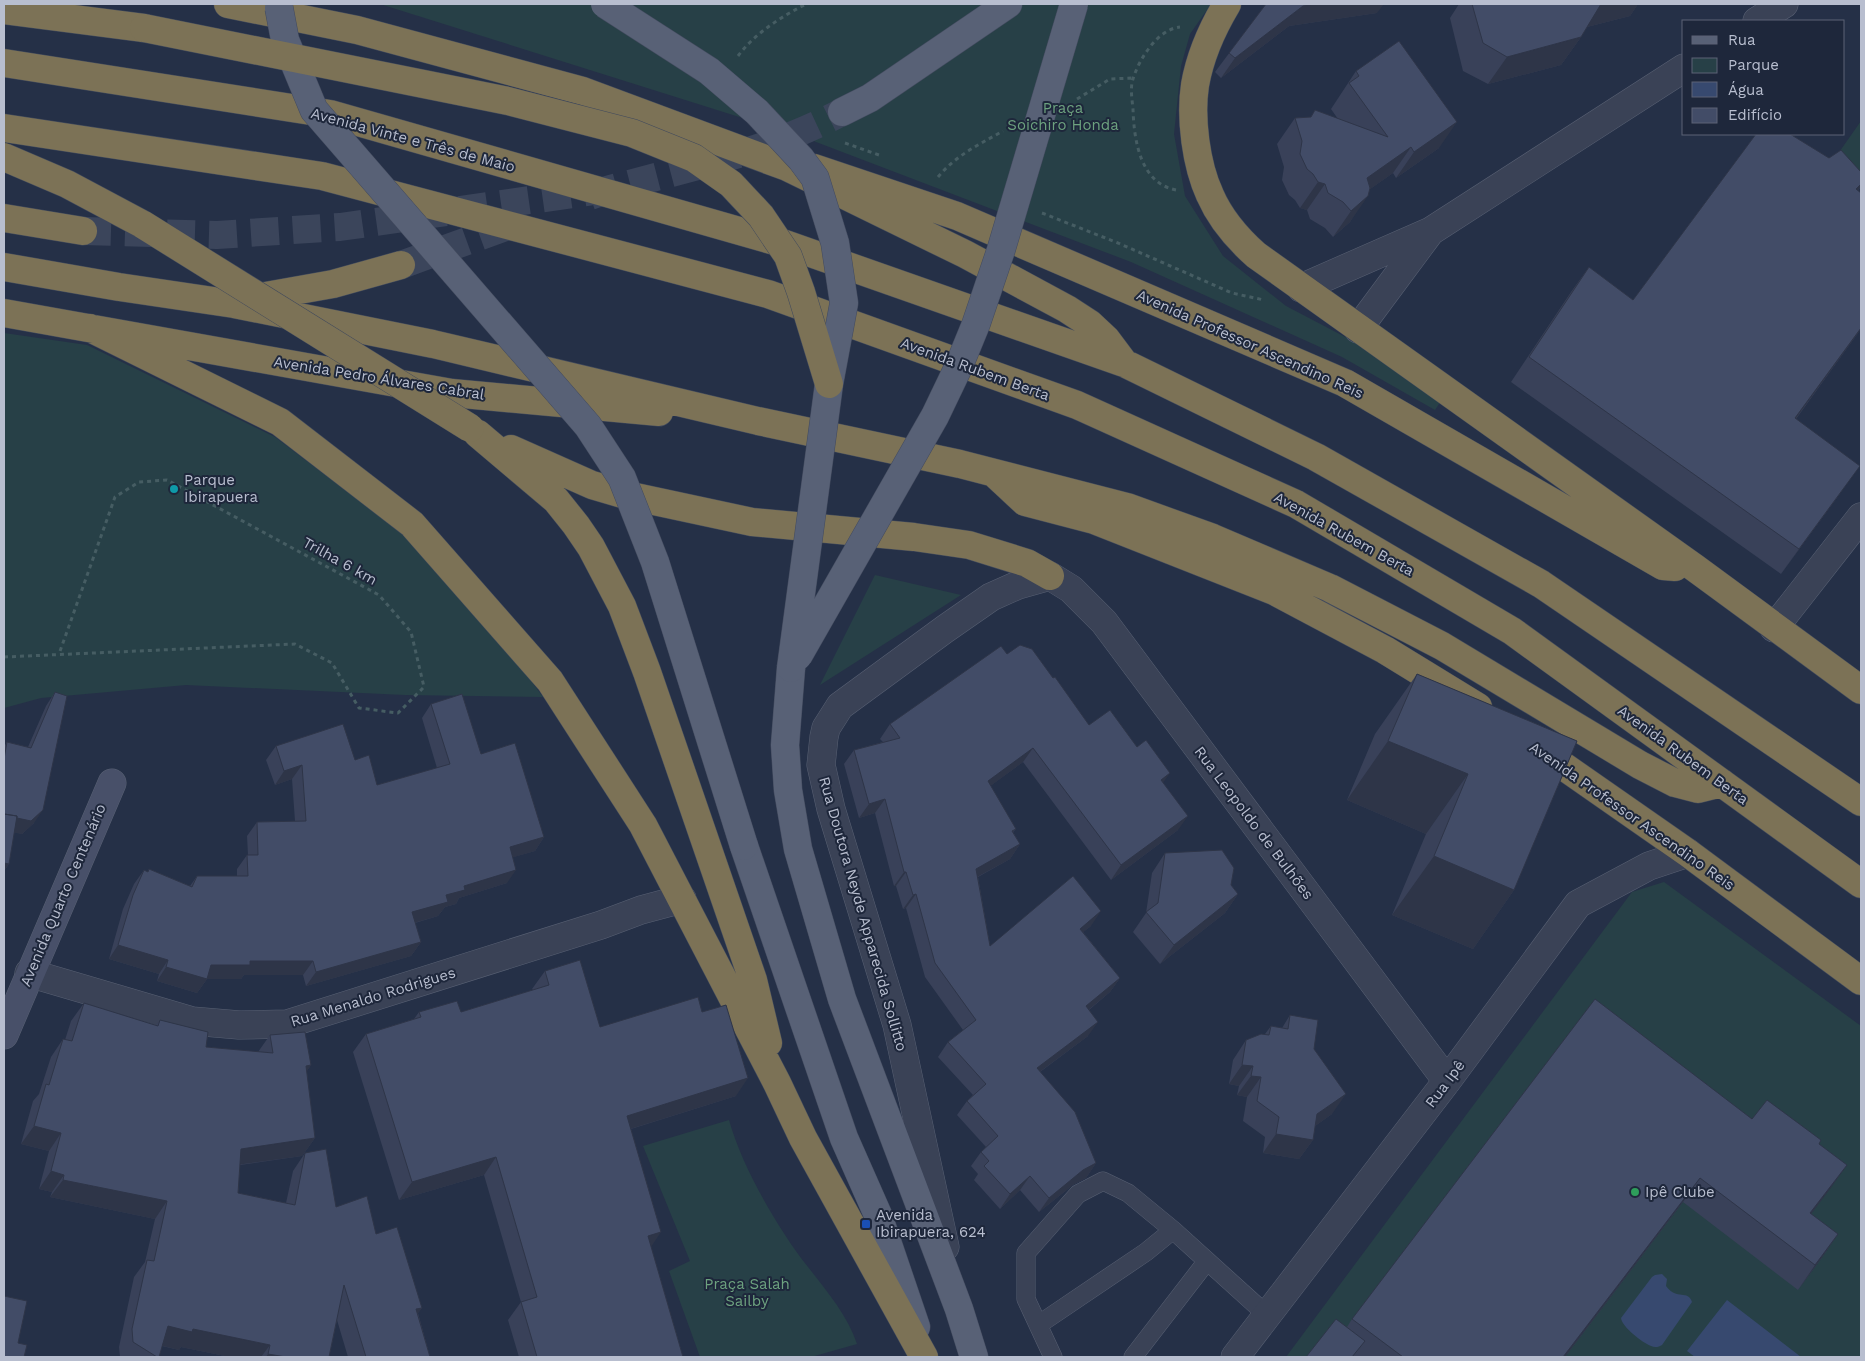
<svg xmlns="http://www.w3.org/2000/svg" width="1865" height="1361" font-family="'Work Sans',sans-serif">
	<style>
		.green { fill: #274047 }
		.water { fill: #37496f }
		.lines { fill: none; stroke-linecap: round; stroke-linejoin: round }
		.highway-tunnel { stroke: #3b455b; stroke-width: 28; stroke-dasharray: 28 14; stroke-linecap: butt }
		.lane-casing { stroke: #586073; stroke-width: 19 }
		.street-casing { stroke: #586073; stroke-width: 29 }
		.secondary-casing { stroke: #586073; stroke-width: 29 }
		.primary-casing { stroke: #434b5f; stroke-width: 29 }
		.highway-casing { stroke: #414a5d; stroke-width: 29 }
		.path { stroke: #465d63; stroke-width: 3; stroke-dasharray: 4 4; stroke-linecap: butt }
		.lane { stroke: #3a4256; stroke-width: 18 }
		.street { stroke: #3a4256; stroke-width: 28 }
		.secondary { stroke: #485069; stroke-width: 28 }
		.primary { stroke: #586176; stroke-width: 28 }
		.highway { stroke: #7c7256; stroke-width: 28 }
		.primary-bridge-casing { stroke: #434b5f; stroke-width: 29; stroke-linecap: butt }
		.highway-bridge-casing { stroke: #414a5d; stroke-width: 29; stroke-linecap: butt }
		.primary-bridge { stroke: #586176; stroke-width: 28 }
		.highway-bridge { stroke: #7c7256; stroke-width: 28 }
		.wall { fill: #394159 }
		.shaded-wall { fill: #2e3548 }
		.building { fill: #424c67; stroke: #2e3548 }
		.culture-dot { fill: #0f9aa8; stroke: #1e273b; stroke-width: 2 }
		.leisure-dot { fill: #2e9e5b; stroke: #1e273b; stroke-width: 2 }
		.transit-dot { fill: #1a4fb4; stroke: #1e273b; stroke-width: 2 }
		.labels { text-anchor: middle; stroke-width: 4; stroke-linejoin: round; paint-order: stroke }
		.park-label { font-size: 15px; fill: #6da27f; stroke: #1e273b }
		.street-label { font-size: 15px; fill: #b8becf; stroke: #1e273b }
		.poi-label { font-size: 15px; fill: #b8becf; stroke: #1e273b; text-anchor: start }
	</style>
	<rect width="100%" height="100%" fill="#253047"/>
	<path class="green" d="M 380,4 L 1211,4 L 1190,34 L 1181,66 L 1174,134 L 1185,196 L 1223,256 L 1286,306 L 1349,339 L 1443,398 L 1435,410 L 1342,357 L 1131,262 L 803,137 Z
		M 1861,121 L 1861,177 L 1835,158 Z
		M 4,333 L 87,345 L 275,437 L 414,542 L 489,624 L 543,697 L 405,695 L 186,685 L 41,698 L 4,708 Z
		M 875,575 L 961,595 L 820,685 Z
		M 1664,882 L 1861,1026 L 1861,1357 L 1286,1357 L 1632,892 Z
		M 729,1120 C 742,1167 778,1229 808,1267 C 826,1290 848,1316 857,1344 L 811,1357 L 700,1357 L 669,1271 L 690,1261 L 643,1146 Z"/>
	<path class="water" d="M 1662,1274 L 1667,1279 L 1666,1286 C 1677,1301 1688,1289 1692,1302 L 1662,1345 C 1659,1347 1655,1348 1651,1346 C 1643,1343 1622,1327 1621,1318 L 1652,1277 L 1655,1275 Z
		M 1727,1300 L 1801,1357 L 1695,1357 L 1687,1351 Z"/>
	<g class="lines">
		<path class="highway-tunnel" d="M 590,196 L 610,189 C 688,168 770,151 842,112
			M 83,231 L 217,235 L 340,227 L 601,190
			M 401,265 L 522,221"/>
		<defs>
			<path id="lane" d="M 1173,1230 L 1268,1316
				M 1038,1325 L 1146,1252 L 1173,1230 L 1128,1193 L 1103,1181 L 1078,1194 L 1026,1253 L 1026,1299 L 1053,1357
				M 1133,1357 L 1207,1261"/>
			<path id="street" d="M 1757,21 L 1784,4
				M 1301,288 L 1431,231 L 1684,68
				M 1358,329 L 1430,232
				M 1774,628 L 1861,517
				M 29,973 L 192,1021 L 239,1025 L 287,1024 L 601,925 L 641,910 L 682,899
				M 945,1247 L 897,1025 L 831,809 L 821,765 L 824,737 L 826,728 L 840,706 L 945,629 L 991,597 L 1018,585 L 1050,576 L 1071,589 L 1104,622 L 1447,1081
				M 1235,1357 L 1447,1081 L 1578,904 L 1649,866 L 1688,853"/>
			<path id="secondary" d="M 4,1035 L 112,783"/>
			<path id="primary" d="M 842,112 L 870,98 L 1008,4
				M 791,668 L 785,745 L 788,790 L 798,849 L 842,999 L 959,1309 L 974,1357
				M 744,846 L 844,1138 L 878,1215 L 916,1327"/>
			<path id="highway" d="M 228,4 L 357,30 L 583,91 L 787,167 L 965,254 L 1067,309 L 1090,324 L 1106,339 L 1124,363
				M 1227,4 C 1212,29 1200,56 1195,85 C 1190,118 1196,165 1210,195 C 1220,218 1238,239 1256,255 L 1695,568 L 1861,690
				M 4,10 L 144,28
				M 4,63 L 330,114 L 785,244 L 1124,363 L 1316,457 L 1541,584 L 1861,802
				M 4,128 L 322,176 L 768,294 L 1077,405 L 1296,504 L 1512,631 L 1861,884
				M 787,167 L 814,168 L 957,216 L 1345,383 L 1663,566 L 1675,567
				M 4,218 L 83,231
				M 4,267 L 119,287 L 234,304 L 433,344 L 758,421 L 960,464 L 1127,507 L 1213,538 L 1330,588 L 1442,646 L 1640,765 L 1675,783 L 1698,789 L 1722,783
				M 243,302 L 260,297 L 333,284 L 401,265
				M 4,313 L 452,393 L 659,412
				M 90,328 L 280,422 L 412,524 L 550,681 L 643,825 L 777,1083 L 803,1138 L 924,1357
				M 478,434 L 556,500 L 576,525 L 591,547 L 622,606 L 647,672 L 753,980 L 768,1043
				M 511,449 L 592,485 L 626,495 L 752,522 L 914,537 L 969,545 L 1027,563 L 1050,576
				M 996,475 L 1025,502 L 1094,520 L 1274,591 L 1385,650 L 1478,707
				M 1536,747 L 1688,853 L 1861,981"/>
		</defs>
		<use href="#lane" class="lane-casing"/>
		<use href="#street" class="street-casing"/>
		<use href="#secondary" class="secondary-casing"/>
		<use href="#primary" class="primary-casing"/>
		<use href="#highway" class="highway-casing"/>
		<path class="path" d="M 738,56 C 755,33 781,17 806,4
			M 1077,99 L 1110,79 L 1133,78
			M 845,143 L 879,155
			M 938,177 C 956,155 980,144 1003,131
			M 1176,190 C 1140,183 1134,140 1133,109 C 1132,99 1130,88 1133,79 C 1139,59 1158,29 1180,27
			M 1042,213 L 1118,243 L 1232,293 L 1264,300
			M 4,657 L 295,644 L 332,663 L 359,708 L 398,713 L 424,687 L 411,632 L 379,595 L 167,480 L 139,482 L 115,497 L 59,654"/>
		<use href="#lane" class="lane"/>
		<use href="#street" class="street"/>
		<use href="#secondary" class="secondary"/>
		<use href="#primary" class="primary"/>
		<use href="#highway" class="highway"/>
		<defs>
			<path id="primary-bridge" d="M 605,4 L 709,71 L 757,112 L 801,159 L 815,178 L 835,243 L 844,303 L 829,384 L 791,668
				M 279,8 L 285,40 L 314,110 L 588,426 L 622,478 L 655,562 L 744,846
				M 798,656 L 935,416 L 958,368 L 976,324 L 1001,250 L 1074,4"/>
			<path id="highway-bridge" d="M 144,28 L 508,101 L 632,133 L 694,158 L 731,184 L 761,216 L 788,256 L 801,292 L 829,384
				M 4,157 L 67,184 L 142,224 L 470,428"/>
		</defs>
		<use href="#primary-bridge" class="primary-bridge-casing"/>
		<use href="#highway-bridge" class="highway-bridge-casing"/>
		<use href="#primary-bridge" class="primary-bridge"/>
		<use href="#highway-bridge" class="highway-bridge"/>
	</g>
	<path class="wall" d="M 1266,4 L 1377,13 L 1289,26 L 1221,78 L 1215,72 Z
		M 1459,4 L 1638,4 L 1630,16 L 1587,27 L 1581,37 L 1561,65 L 1488,84 L 1463,71 L 1450,18 Z
		M 1356,71 L 1439,148 L 1396,178 L 1393,173 L 1370,189 L 1350,222 L 1333,237 L 1325,228 L 1310,219 L 1307,210 L 1300,208 L 1295,200 L 1289,195 L 1282,180 L 1284,167 L 1277,144 L 1295,118 L 1311,117 L 1315,110 L 1338,119 L 1331,109 Z
		M 1829,158 L 1861,172 L 1861,186 L 1858,191 L 1861,193 L 1861,329 L 1796,419 L 1842,491 L 1781,574 L 1511,382 L 1571,292 L 1589,267 L 1633,300 Z
		M 1007,654 L 1089,725 L 1163,783 L 1178,830 L 1111,880 L 1023,762 L 990,786 L 1016,829 L 1013,832 L 1020,844 L 1010,859 L 978,877 L 990,946 L 1091,926 L 1083,932 L 1120,978 L 1110,992 L 1089,1010 L 1088,1036 L 1040,1072 L 1096,1163 L 1086,1178 L 1073,1185 L 1039,1212 L 1020,1190 L 1000,1209 L 974,1180 L 978,1174 L 971,1166 L 981,1152 L 986,1147 L 957,1115 L 967,1101 L 973,1095 L 938,1057 L 948,1042 L 963,1030 L 925,977 L 906,908 L 903,909 L 896,886 L 894,886 L 875,813 L 859,818 L 844,764 L 854,750 L 883,742 L 880,739 L 890,724 Z
		M 1417,674 L 1577,741 L 1514,890 L 1473,949 L 1392,915 L 1426,834 L 1347,800 L 1375,734 Z
		M 55,692 L 34,823 L 22,834 L 14,832 L 9,864 L 4,871 L 4,747 L 7,742 L 28,747 L 46,706 Z
		M 431,704 L 481,754 L 544,837 L 535,851 L 513,857 L 507,883 L 459,898 L 456,904 L 445,907 L 438,916 L 415,923 L 421,942 L 411,956 L 306,986 L 303,975 L 244,975 L 241,979 L 207,979 L 197,993 L 157,981 L 159,974 L 109,959 L 123,909 L 134,884 L 144,870 L 147,872 L 149,869 L 190,886 L 197,876 L 237,876 L 237,869 L 247,855 L 248,855 L 247,836 L 257,822 L 295,821 L 292,779 L 275,785 L 266,760 L 276,746 L 355,760 L 377,785 L 437,768 L 422,718 Z
		M 1165,853 L 1231,885 L 1238,894 L 1225,913 L 1160,964 L 1133,932 L 1146,913 L 1152,873 Z
		M 545,971 L 600,1027 L 702,1012 L 736,1096 L 631,1129 L 651,1247 L 683,1357 L 519,1357 L 508,1320 L 521,1302 L 484,1175 L 399,1200 L 353,1052 L 366,1034 L 414,1019 L 419,1012 L 461,1012 L 533,990 L 532,989 Z
		M 84,1003 L 156,1025 L 160,1020 L 206,1047 L 258,1052 L 270,1035 L 311,1065 L 306,1072 L 315,1138 L 302,1156 L 240,1165 L 238,1193 L 286,1203 L 293,1171 L 305,1153 L 336,1207 L 376,1234 L 422,1308 L 418,1313 L 430,1357 L 348,1357 L 337,1320 L 329,1357 L 230,1357 L 181,1347 L 179,1350 L 162,1346 L 159,1357 L 120,1357 L 119,1347 L 134,1277 L 145,1262 L 155,1219 L 50,1197 L 52,1192 L 39,1189 L 49,1151 L 21,1144 L 33,1101 L 39,1094 L 51,1057 L 63,1039 L 65,1040 L 71,1021 Z
		M 1290,1015 L 1314,1049 L 1332,1114 L 1315,1126 L 1313,1140 L 1299,1159 L 1263,1153 L 1265,1137 L 1243,1121 L 1247,1097 L 1237,1095 L 1239,1086 L 1229,1084 L 1233,1060 L 1246,1040 L 1265,1034 L 1271,1026 L 1282,1028 Z
		M 1752,1119 L 1819,1144 L 1847,1165 L 1811,1214 L 1838,1234 L 1821,1259 L 1798,1290 L 1683,1202 L 1565,1357 L 1306,1357 L 1347,1327 L 1352,1319 Z"/>
	<path class="shaded-wall" d="M 1318,4 L 1384,4 L 1377,13 L 1289,26 L 1221,78 L 1235,58 L 1303,6 Z
		M 1600,4 L 1638,4 L 1630,16 L 1583,28 Z
		M 1581,37 L 1561,65 L 1488,84 L 1507,57 Z
		M 1457,122 L 1439,148 L 1396,178 L 1414,152 Z
		M 1411,147 L 1393,173 L 1349,204 L 1367,178 Z
		M 1318,182 L 1325,184 L 1307,210 L 1300,208 Z
		M 1861,184 L 1861,186 L 1849,204 L 1856,189 Z
		M 1368,196 L 1350,222 L 1333,237 L 1351,211 Z
		M 1861,328 L 1861,329 L 1777,444 L 1795,418 Z
		M 1860,466 L 1842,491 L 1781,574 L 1799,549 Z
		M 1388,741 L 1468,774 L 1426,834 L 1347,800 Z
		M 1033,748 L 1023,762 L 977,796 L 988,781 Z
		M 302,765 L 292,779 L 275,785 L 284,771 Z
		M 1170,773 L 1160,787 L 1161,780 Z
		M 885,799 L 875,813 L 859,818 L 869,804 Z
		M 43,810 L 34,823 L 22,834 L 4,831 L 4,815 Z
		M 1188,816 L 1178,830 L 1111,880 L 1121,865 Z
		M 544,837 L 535,851 L 500,861 L 510,847 Z
		M 1020,844 L 1010,859 L 966,883 L 976,869 Z
		M 1434,856 L 1514,890 L 1473,949 L 1392,915 Z
		M 4,863 L 9,864 L 4,871 Z
		M 516,870 L 507,883 L 459,898 L 456,904 L 445,907 L 438,916 L 403,926 L 412,912 L 464,886 Z
		M 904,872 L 906,872 L 896,886 L 894,886 Z
		M 916,894 L 906,908 L 903,909 L 913,895 Z
		M 1238,894 L 1225,913 L 1160,964 L 1174,945 Z
		M 1101,911 L 1091,926 L 1070,943 L 1080,929 Z
		M 421,942 L 411,956 L 306,986 L 316,972 Z
		M 118,945 L 168,960 L 159,974 L 109,959 Z
		M 250,961 L 313,961 L 303,975 L 244,975 L 241,979 L 207,979 L 197,993 L 157,981 L 166,967 L 211,965 Z
		M 1120,978 L 1110,992 L 1075,1021 L 1086,1006 Z
		M 1098,1022 L 1088,1036 L 1026,1082 L 1037,1068 Z
		M 311,1065 L 299,1083 L 306,1066 Z
		M 1242,1065 L 1253,1066 L 1239,1086 L 1229,1084 Z
		M 1251,1076 L 1261,1077 L 1247,1097 L 1237,1095 Z
		M 748,1078 L 736,1096 L 614,1134 L 627,1116 Z
		M 1346,1094 L 1332,1114 L 1304,1134 L 1317,1114 Z
		M 34,1126 L 61,1133 L 49,1151 L 21,1144 Z
		M 1276,1134 L 1313,1140 L 1299,1159 L 1263,1153 Z
		M 315,1138 L 302,1156 L 229,1166 L 241,1149 Z
		M 496,1157 L 484,1175 L 399,1200 L 412,1182 Z
		M 1096,1163 L 1086,1178 L 1073,1185 L 1039,1212 L 1049,1198 L 1083,1170 Z
		M 1847,1165 L 1830,1189 L 1793,1238 L 1810,1213 Z
		M 51,1171 L 64,1175 L 52,1192 L 39,1189 Z
		M 1030,1176 L 1020,1190 L 1000,1209 L 1010,1194 Z
		M 1700,1178 L 1683,1202 L 1565,1357 L 1563,1357 Z
		M 63,1180 L 167,1201 L 155,1219 L 50,1197 Z
		M 661,1232 L 649,1250 L 648,1236 Z
		M 1838,1234 L 1821,1259 L 1798,1290 L 1815,1265 Z
		M 422,1308 L 409,1325 L 416,1309 Z
		M 168,1326 L 193,1329 L 270,1345 L 261,1357 L 230,1357 L 181,1347 L 179,1350 L 155,1344 Z
		M 268,1354 L 286,1357 L 266,1357 Z"/>
	<path class="building" d="M 1266,4 L 1318,4 L 1303,6 L 1235,58 L 1229,53 Z
		M 1472,4 L 1601,4 L 1581,37 L 1507,57 L 1483,43 Z
		M 1399,41 L 1457,122 L 1414,152 L 1411,147 L 1367,178 L 1370,188 L 1368,196 L 1351,211 L 1343,202 L 1328,193 L 1325,184 L 1318,182 L 1313,174 L 1307,169 L 1300,154 L 1302,141 L 1295,118 L 1311,117 L 1315,110 L 1388,137 L 1349,83 L 1359,76 L 1356,71 Z
		M 1756,134 L 1790,134 L 1829,158 L 1841,150 L 1861,172 L 1861,184 L 1856,189 L 1861,193 L 1861,328 L 1795,418 L 1860,466 L 1799,549 L 1529,357 L 1589,267 L 1633,300 Z
		M 1020,645 L 1032,649 L 1053,678 L 1055,677 L 1089,725 L 1110,710 L 1137,747 L 1146,740 L 1170,773 L 1161,780 L 1188,816 L 1121,865 L 1033,748 L 988,781 L 1016,829 L 1012,831 L 1020,844 L 976,869 L 990,946 L 1073,876 L 1101,911 L 1080,929 L 1120,978 L 1086,1006 L 1098,1022 L 1037,1068 L 1075,1112 L 1096,1163 L 1083,1170 L 1049,1198 L 1030,1176 L 1010,1194 L 984,1166 L 989,1161 L 981,1152 L 998,1136 L 967,1101 L 986,1084 L 948,1042 L 976,1020 L 935,963 L 916,894 L 913,895 L 906,872 L 904,872 L 885,799 L 869,804 L 854,750 L 900,738 L 890,724 L 1001,646 L 1007,654 Z
		M 1417,674 L 1577,741 L 1514,890 L 1434,856 L 1468,774 L 1388,741 Z
		M 55,692 L 67,696 L 43,810 L 31,821 L 17,818 L 17,816 L 4,814 L 4,759 L 7,742 L 31,748 Z
		M 462,694 L 481,754 L 515,743 L 544,837 L 510,847 L 516,870 L 464,886 L 465,890 L 446,895 L 448,902 L 412,912 L 421,942 L 316,972 L 313,961 L 250,961 L 250,965 L 211,965 L 207,979 L 166,967 L 168,960 L 118,945 L 133,895 L 144,870 L 148,872 L 149,869 L 192,887 L 197,876 L 248,876 L 247,855 L 258,855 L 257,822 L 306,821 L 302,765 L 284,771 L 276,746 L 343,724 L 355,760 L 369,755 L 377,785 L 450,764 L 431,704 Z
		M 4,814 L 17,816 L 9,864 L 4,863 Z
		M 1222,850 L 1234,868 L 1231,885 L 1238,894 L 1174,945 L 1146,912 L 1158,903 L 1165,853 Z
		M 580,960 L 600,1027 L 698,997 L 702,1012 L 726,1005 L 748,1078 L 627,1116 L 661,1232 L 648,1236 L 683,1357 L 537,1357 L 521,1302 L 537,1297 L 496,1157 L 412,1182 L 366,1034 L 421,1017 L 419,1012 L 457,1001 L 461,1012 L 549,985 L 545,971 Z
		M 1595,999 L 1752,1119 L 1767,1100 L 1821,1140 L 1819,1144 L 1847,1165 L 1810,1213 L 1838,1234 L 1815,1265 L 1700,1178 L 1563,1357 L 1403,1357 L 1352,1319 Z
		M 84,1003 L 158,1026 L 160,1020 L 208,1032 L 206,1047 L 273,1053 L 270,1035 L 305,1032 L 311,1065 L 306,1066 L 315,1138 L 241,1149 L 238,1193 L 295,1205 L 305,1153 L 326,1149 L 336,1207 L 367,1196 L 376,1234 L 397,1227 L 422,1308 L 416,1309 L 430,1357 L 366,1357 L 344,1285 L 329,1357 L 286,1357 L 268,1354 L 270,1345 L 193,1329 L 192,1332 L 168,1326 L 159,1357 L 157,1357 L 133,1342 L 132,1329 L 147,1260 L 154,1261 L 167,1201 L 63,1180 L 64,1175 L 51,1171 L 61,1133 L 34,1126 L 46,1084 L 49,1085 L 63,1039 L 72,1041 Z
		M 1290,1015 L 1318,1020 L 1314,1049 L 1346,1094 L 1317,1114 L 1313,1140 L 1276,1134 L 1279,1117 L 1257,1101 L 1261,1077 L 1251,1076 L 1253,1066 L 1242,1065 L 1246,1040 L 1261,1034 L 1269,1035 L 1271,1026 L 1288,1029 Z
		M 4,1296 L 27,1301 L 18,1343 L 27,1345 L 24,1357 L 26,1357 L 4,1357 Z
		M 1336,1319 L 1365,1341 L 1352,1357 L 1306,1357 Z"/>
	<circle class="culture-dot" cx="174" cy="489" r="5"/>
	<circle class="leisure-dot" cx="1635" cy="1192" r="5"/>
	<rect class="transit-dot" x="861" y="1219" width="10" height="10" rx="2.5"/>
	<g class="labels">
		<g class="park-label">
			<text x="1063" y="113">Praça<tspan x="1063" dy="17">Soichiro Honda</tspan></text>
			<text x="747" y="1289">Praça Salah<tspan x="747" dy="17">Sailby</tspan></text>
		</g>
		<g class="street-label">
			<text transform="translate(413 140) rotate(15)" y="5">Avenida Vinte e Três de Maio</text>
			<text transform="translate(1250 344) rotate(24)" y="5">Avenida Professor Ascendino Reis</text>
			<text transform="translate(975 369) rotate(20)" y="5">Avenida Rubem Berta</text>
			<text transform="translate(379 378) rotate(9)" y="5">Avenida Pedro Álvares Cabral</text>
			<text transform="translate(1344 534) rotate(29)" y="5">Avenida Rubem Berta</text>
			<text transform="translate(340 561) rotate(29)" y="5">Trilha 6 km</text>
			<text transform="translate(1683 755) rotate(36)" y="5">Avenida Rubem Berta</text>
			<text transform="translate(1632 816) rotate(35)" y="5">Avenida Professor Ascendino Reis</text>
			<text transform="translate(1254 823) rotate(53)" y="5">Rua Leopoldo de Bulhões</text>
			<text transform="translate(63 895) rotate(-67)" y="5">Avenida Quarto Centenário</text>
			<text transform="translate(863 914) rotate(74)" y="5">Rua Doutora Neyde Apparecida Sollitto</text>
			<text transform="translate(373 997) rotate(-17)" y="5">Rua Menaldo Rodrigues</text>
			<text transform="translate(1445 1084) rotate(-53)" y="5">Rua Ipê</text>
		</g>
		<g class="poi-label">
			<text x="184" y="485">Parque<tspan x="184" dy="17">Ibirapuera</tspan></text>
			<text x="1645" y="1197">Ipê Clube</text>
			<text x="876" y="1220">Avenida<tspan x="876" dy="17">Ibirapuera, 624</tspan></text>
		</g>
	</g>
	<rect width="1865" height="1361" fill="none" stroke="#b8becf" stroke-width="10"/>
	<rect x="1682" y="20" width="162" height="115" fill="#1e273b" stroke="#5c6376"/>
	<rect x="1692" y="36" width="25" height="8" fill="#586176" stroke="#5c6376"/>
	<text x="1728" y="45" font-size="15" fill="#b8becf">Rua</text>
	<rect x="1692" y="58" width="25" height="15" fill="#274047" stroke="#5c6376"/>
	<text x="1728" y="70" font-size="15" fill="#b8becf">Parque</text>
	<rect x="1692" y="82" width="25" height="15" fill="#37496f" stroke="#5c6376"/>
	<text x="1728" y="95" font-size="15" fill="#b8becf">Água</text>
	<rect x="1692" y="108" width="25" height="15" fill="#424c67" stroke="#5c6376"/>
	<text x="1728" y="120" font-size="15" fill="#b8becf">Edifício</text>
</svg>
